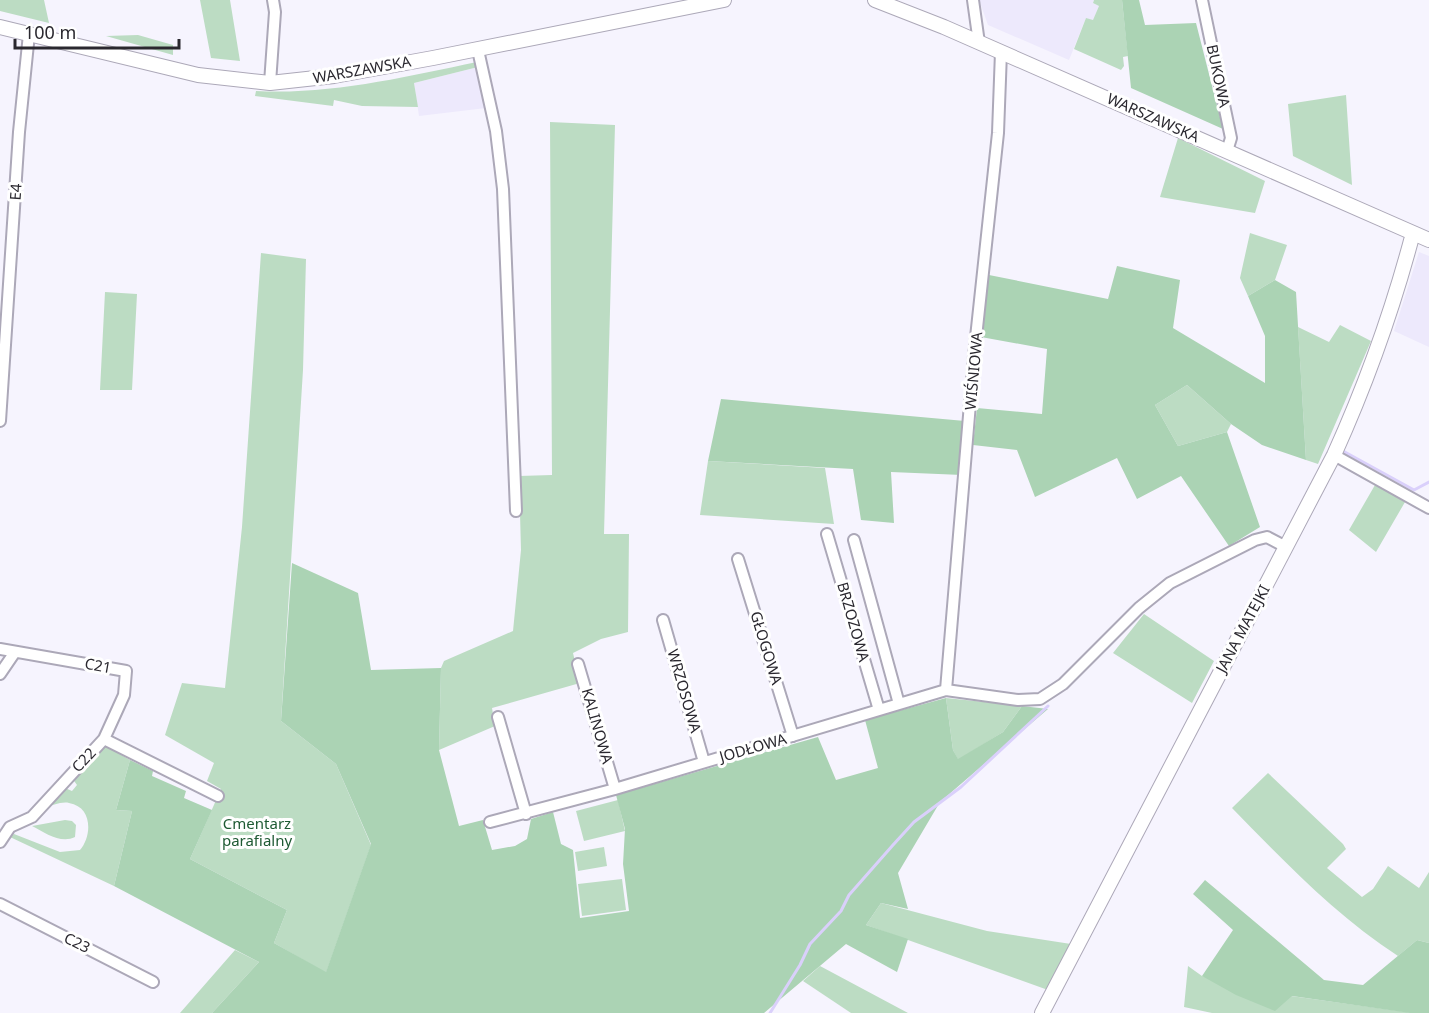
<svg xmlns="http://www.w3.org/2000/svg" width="1429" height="1013" font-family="'Noto Sans',sans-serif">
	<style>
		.built { fill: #ede9fc }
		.green { fill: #bcdcc3 }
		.forest { fill: #abd3b4 }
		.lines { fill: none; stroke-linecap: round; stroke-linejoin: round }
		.stream { stroke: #dad0fb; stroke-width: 3 }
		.street-casing { stroke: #aca8b8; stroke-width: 14 }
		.secondary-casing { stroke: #aca8b8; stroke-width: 16 }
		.street { stroke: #fff; stroke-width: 10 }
		.secondary { stroke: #fff; stroke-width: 14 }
		.labels { text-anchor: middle; stroke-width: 6; stroke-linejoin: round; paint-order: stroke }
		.street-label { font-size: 15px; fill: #2a282f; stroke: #fff }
		.park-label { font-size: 15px; fill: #1e5a33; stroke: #fff }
	</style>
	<rect width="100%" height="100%" fill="#f6f4fe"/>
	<path class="built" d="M 979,0 L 1094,0 L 1093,3 L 1099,6 L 1093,21 L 1086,18 L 1069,60 L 988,25 Z
		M 478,67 L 486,108 L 419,116 L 414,83 Z
		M 1419,252 L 1429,256 L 1429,347 L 1394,331 Z"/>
	<path class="green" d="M 0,0 L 44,0 L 49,23 L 0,11 Z
		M 200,0 L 230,0 L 240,61 L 211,58 Z
		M 1094,0 L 1122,0 L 1128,56 L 1123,57 L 1124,66 L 1121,70 L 1074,49 L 1086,18 L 1093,20 L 1099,6 L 1093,3 Z
		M 138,35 L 173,45 L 173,55 L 106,36 Z
		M 477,62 L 478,67 L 414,83 L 418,107 L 362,106 L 334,100 L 333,106 L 255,96 L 256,91 C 330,95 405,77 477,62 Z
		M 1346,95 L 1352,185 L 1293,156 L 1288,104 Z
		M 550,122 L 615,125 L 604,534 L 629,534 L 628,632 L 601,639 L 573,653 L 580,683 L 492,708 L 495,726 L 439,750 L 441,668 L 444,661 L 513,631 L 521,550 L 519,476 L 552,475 Z
		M 1178,138 L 1265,181 L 1255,213 L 1160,197 Z
		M 1250,233 L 1287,245 L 1275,280 L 1248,296 L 1240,278 Z
		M 261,253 L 306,259 L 303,370 L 281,721 L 336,764 L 371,845 L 326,973 L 274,943 L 287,910 L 190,859 L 221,789 L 207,781 L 214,763 L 165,735 L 182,683 L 225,688 L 242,527 Z
		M 105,292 L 137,294 L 132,390 L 100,390 Z
		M 1340,325 L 1371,341 L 1318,464 L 1306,460 L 1298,327 L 1329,342 Z
		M 1187,385 L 1231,424 L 1227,432 L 1178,446 L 1155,405 Z
		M 708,461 L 825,468 L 834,524 L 700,515 Z
		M 1375,485 L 1405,502 L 1376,552 L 1349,530 Z
		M 1144,614 L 1214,661 L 1192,703 L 1113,653 Z
		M 946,698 L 1022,706 L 1003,732 L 958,760 L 953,750 Z
		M 104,745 L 130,760 L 116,810 L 132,811 L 114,886 L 10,837 L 14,834 L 60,852 L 80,850 C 92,836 93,807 69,803 C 62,801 51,806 45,807 L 65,788 L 72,791 L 77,785 L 72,778 Z
		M 1268,773 L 1343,844 L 1346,849 L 1327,868 L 1362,897 L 1373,889 L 1388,866 L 1419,888 L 1429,872 L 1429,943 L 1417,940 L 1398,956 C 1335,915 1284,861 1232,808 Z
		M 618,800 L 625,831 L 584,841 L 576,811 Z
		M 65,820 L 72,821 L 76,825 L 75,837 C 61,844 45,833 32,826 Z
		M 604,847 L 607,866 L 578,871 L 575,852 Z
		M 622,879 L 626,910 L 582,916 L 578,884 Z
		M 881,903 L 987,931 L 1071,944 L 1048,990 L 866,925 Z
		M 235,950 L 259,962 L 212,1013 L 180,1013 Z
		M 820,966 L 908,1013 L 851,1013 L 803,981 Z
		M 1188,966 L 1202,976 L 1291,996 L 1414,1013 L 1212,1013 L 1184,1007 Z"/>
	<path class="forest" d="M 1122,0 L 1139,0 L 1145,25 L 1196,23 L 1223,129 L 1131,88 Z
		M 1117,266 L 1180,280 L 1173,328 L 1265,383 L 1265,336 L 1248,296 L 1275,280 L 1296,292 L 1306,460 L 1262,445 L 1231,424 L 1187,385 L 1155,405 L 1178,446 L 1227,432 L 1260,527 L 1229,546 L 1181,476 L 1137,499 L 1117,458 L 1035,497 L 1017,450 L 973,445 L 977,408 L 1042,414 L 1047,349 L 981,337 L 989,275 L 1108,299 Z
		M 721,399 L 965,421 L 962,475 L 891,472 L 894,523 L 861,520 L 853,469 L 708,461 Z
		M 292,563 L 358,593 L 371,670 L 441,668 L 439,750 L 459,826 L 483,820 L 492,850 L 515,846 L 527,839 L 531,819 L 553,812 L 561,844 L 573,850 L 580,918 L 629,911 L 623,864 L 625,829 L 616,795 L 818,737 L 836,780 L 878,768 L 865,720 L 946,698 L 953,750 L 958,759 L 1003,732 L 1022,706 L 1048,709 L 940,802 L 898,873 L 908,909 L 881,903 L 866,925 L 908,939 L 897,972 L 846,944 L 764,1013 L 212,1013 L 259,962 L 114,886 L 132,811 L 116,810 L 130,760 L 153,771 L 152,776 L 186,791 L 184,798 L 212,810 L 190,859 L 287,910 L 274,943 L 326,972 L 371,844 L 336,764 L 281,721 Z
		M 1205,880 L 1324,980 L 1363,985 L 1417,940 L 1429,943 L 1429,1013 L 1410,1013 L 1292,996 L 1275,1011 L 1236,995 L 1202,976 L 1233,930 L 1193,894 Z"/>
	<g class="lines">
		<path class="stream" d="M 1343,451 L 1414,490 L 1429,482
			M 770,1013 L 800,965 L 810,944 L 841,911 L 849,895 L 893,845 L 914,822 L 961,787 L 1048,706"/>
		<defs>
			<path id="street" d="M 973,0 L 979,43
				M 1202,0 L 1231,138 L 1227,151
				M 478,50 L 496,131 L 503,189 L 516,511
				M 270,83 L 275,12 L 273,0
				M 0,421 L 19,132 L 29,34
				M 1334,455 L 1429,508
				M 827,534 L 879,710
				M 854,540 L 899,704
				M 738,559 L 793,736
				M 663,620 L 704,762
				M 0,649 L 126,671 L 124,695 L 104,739
				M 578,664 L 615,789
				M 0,674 L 15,652
				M 946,690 L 974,356 L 998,133 L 1001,52
				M 498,717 L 526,814
				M 490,822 L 615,789 L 946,690 L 1018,700 L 1040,699 L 1063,684 L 1139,608 L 1170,583 L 1255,540 L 1267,537 L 1286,547
				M 0,842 L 10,827 L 32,817 L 104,739 L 218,796
				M 0,904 L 153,982"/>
			<path id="secondary" d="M 875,0 L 944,27 L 1429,240
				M 0,27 L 198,75 L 270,83 L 334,76 L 433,58 L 724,0
				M 1042,1013 L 1334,455 C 1367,382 1393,309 1413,233"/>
		</defs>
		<use href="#street" class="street-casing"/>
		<use href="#secondary" class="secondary-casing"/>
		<use href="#street" class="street"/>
		<use href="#secondary" class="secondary"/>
	</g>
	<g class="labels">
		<g class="street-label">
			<text transform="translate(362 70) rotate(-10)" y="5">WARSZAWSKA</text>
			<text transform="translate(1218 76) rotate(78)" y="5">BUKOWA</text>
			<text transform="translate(1153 118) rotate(24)" y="5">WARSZAWSKA</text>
			<text transform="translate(16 192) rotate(-86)" y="5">E4</text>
			<text transform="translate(974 371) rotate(-85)" y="5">WIŚNIOWA</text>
			<text transform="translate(853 622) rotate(74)" y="5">BRZOZOWA</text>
			<text transform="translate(1243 629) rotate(-62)" y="5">JANA MATEJKI</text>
			<text transform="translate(766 648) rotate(73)" y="5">GŁOGOWA</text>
			<text transform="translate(98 666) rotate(10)" y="5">C21</text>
			<text transform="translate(684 691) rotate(74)" y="5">WRZOSOWA</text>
			<text transform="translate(597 726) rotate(74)" y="5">KALINOWA</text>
			<text transform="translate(753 748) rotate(-16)" y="5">JODŁOWA</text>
			<text transform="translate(84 760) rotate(-47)" y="5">C22</text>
			<text transform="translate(77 943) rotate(27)" y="5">C23</text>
		</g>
		<g class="park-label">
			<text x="257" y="829">Cmentarz<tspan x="257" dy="17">parafialny</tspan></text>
		</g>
	</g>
	<path d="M15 39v9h164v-9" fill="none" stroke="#2a282f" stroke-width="3"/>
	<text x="24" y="39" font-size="18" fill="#2a282f" stroke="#ffffff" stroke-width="4.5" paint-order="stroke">100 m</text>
</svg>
